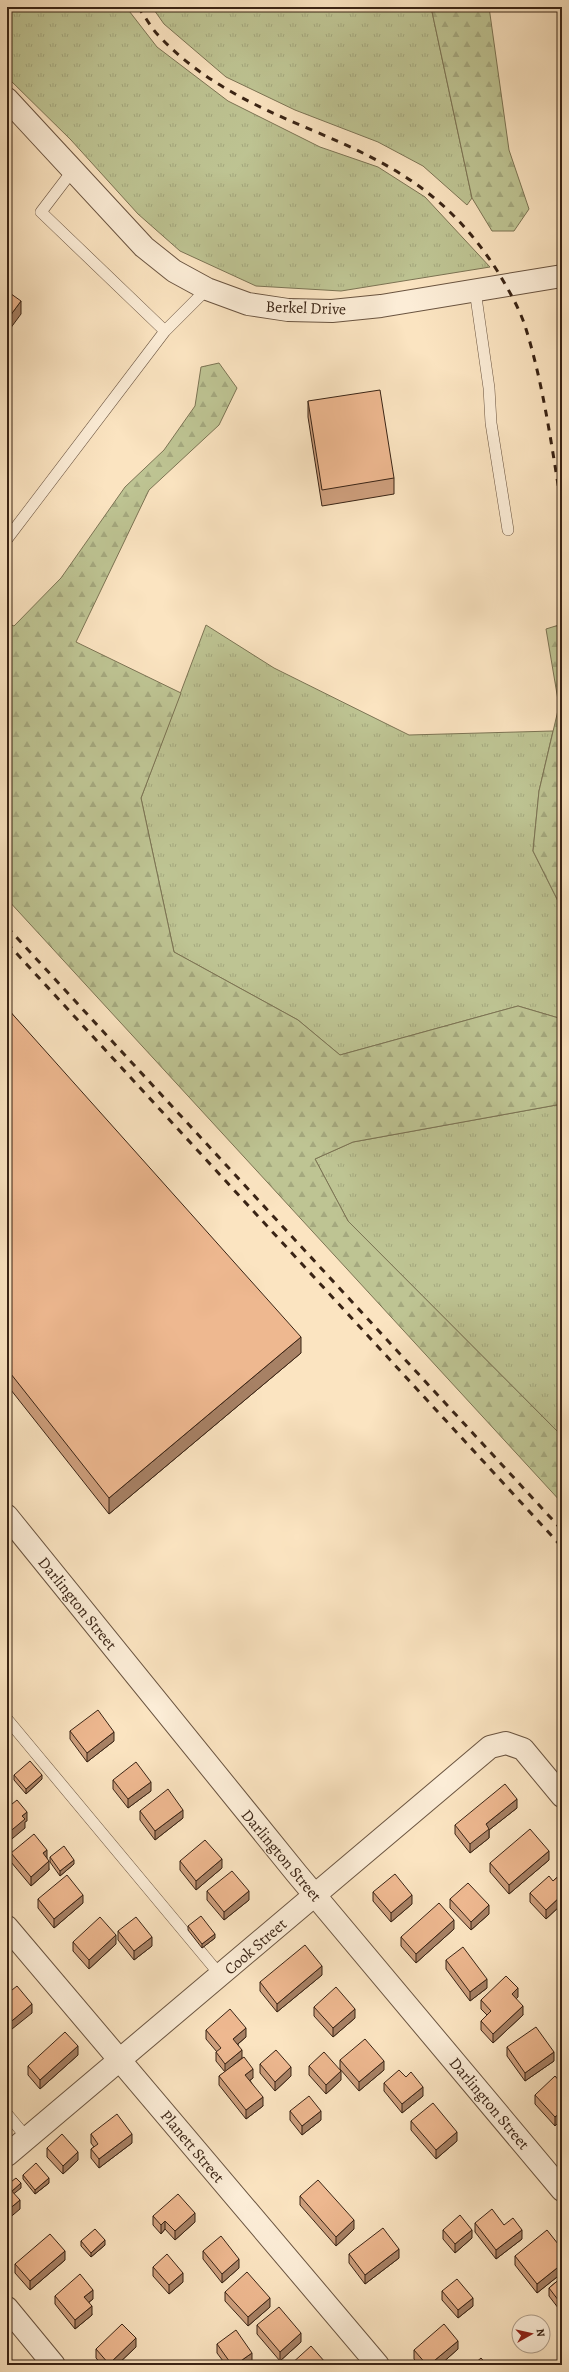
<svg xmlns="http://www.w3.org/2000/svg" width="569" height="2372" font-family="Alegreya,serif">
	<style>
		.grass { fill: url(#grass-tufts); stroke: #7c7454 }
		.forest { fill: url(#forest-firs); stroke: #7c7454 }
		.lines { fill: none; stroke-linecap: round; stroke-linejoin: round }
		.service-casing { stroke: #6a5440; stroke-width: 12 }
		.minor-casing { stroke: #6a5440; stroke-width: 24 }
		.service { stroke: #fcedd7; stroke-width: 11 }
		.minor { stroke: #fcedd7; stroke-width: 22 }
		.rail { stroke: #3a2415; stroke-width: 3; stroke-dasharray: 7 7; stroke-linecap: butt }
		.wall { fill: #cd9e7c; stroke: #3a2415 }
		.shaded-wall { fill: #a78165; stroke: #3a2415 }
		.building { fill: #eeb890; stroke: #3a2415 }
		.labels { text-anchor: middle; stroke-width: 3; stroke-linejoin: round; paint-order: stroke }
		.street-label { font-size: 16px; fill: #3a2415; stroke: #fcedd7 }
	</style>
	<defs>
		<pattern id="grass-tufts" width="24" height="20" patternUnits="userSpaceOnUse"><rect width="24" height="20" fill="#bec493"/><path d="M3 7l-1-3M5 7V3M7 7l1-3M15 17l-1-3M17 17v-4M19 17l1-3" fill="none" stroke="#a4a87e"/></pattern>
		<pattern id="forest-firs" width="22" height="20" patternUnits="userSpaceOnUse"><rect width="22" height="20" fill="#bec493"/><path d="M5 1l3.5 6h-7zM16 11l3.5 6h-7z" fill="#a4a87e"/></pattern>
	</defs>
	<rect width="100%" height="100%" fill="#fbe4c1"/>
	<filter id="stains"><feTurbulence type="fractalNoise" baseFrequency=".005" numOctaves="4"/><feColorMatrix values="0 0 0 0 .2 0 0 0 0 .09 0 0 0 0 .02 0 0 0 .5 -.17"/></filter>
	<radialGradient id="worn" r=".72"><stop offset=".6" stop-color="#630" stop-opacity="0"/><stop offset="1" stop-color="#630" stop-opacity=".3"/></radialGradient>
	<path class="grass" d="M 7,7 L 126,7 L 157,47 L 228,101 L 320,147 L 378,167 L 425,197 L 490,267 L 341,291 L 256,286 L 180,251 L 138,214 L 71,140 L 7,77 Z
		M 152,7 L 431,7 L 472,198 L 467,205 L 423,166 L 378,142 L 295,110 L 226,77 L 164,24 Z
		M 206,625 L 274,668 L 409,735 L 553,731 L 539,791 L 533,851 L 562,909 L 562,1019 L 518,1006 L 340,1055 L 298,1020 L 174,952 L 141,798 Z
		M 562,1104 L 562,1436 L 348,1221 L 315,1159 L 353,1142 Z"/>
	<path class="forest" d="M 431,7 L 489,7 L 509,150 L 529,209 L 514,231 L 492,231 L 472,198 Z
		M 219,363 L 237,388 L 219,425 L 149,490 L 76,642 L 181,693 L 141,798 L 174,952 L 298,1020 L 340,1055 L 518,1006 L 562,1019 L 562,1104 L 353,1142 L 315,1159 L 348,1221 L 562,1436 L 562,1503 L 7,899 L 7,623 L 14,626 L 61,578 L 125,487 L 164,450 L 195,406 L 201,367 Z
		M 562,624 L 562,909 L 533,851 L 539,791 L 559,706 L 546,629 Z"/>
	<g class="lines">
		<defs>
			<path id="service" d="M 73,170 L 41,212 L 165,331 L 207,289
				M 475,290 L 489,388 L 491,423 L 508,530
				M 7,539 L 165,331
				M 7,1719 L 221,1976
				M 7,2114 L 27,2138"/>
			<path id="minor" d="M 7,99 L 144,247 L 174,271 L 207,289 L 248,304 L 288,310 L 332,311 L 381,306 L 562,276
				M 7,1516 L 297,1874 L 562,2190
				M 7,1927 L 378,2365
				M 7,2155 L 490,1747 L 506,1743 L 523,1749 L 562,1796
				M 7,2308 L 54,2365"/>
		</defs>
		<use href="#service" class="service-casing"/>
		<use href="#minor" class="minor-casing"/>
		<use href="#service" class="service"/>
		<use href="#minor" class="minor"/>
		<path class="rail" d="M 138,7 C 145,16 151,28 159,36 C 202,82 257,107 314,131 C 395,165 450,196 498,272 C 508,289 520,309 526,329 C 544,387 552,449 562,509
			M 7,927 L 562,1530
			M 7,943 L 562,1547"/>
	</g>
	<path class="wall" d="M 308,401 L 394,478 L 394,494 L 322,506 L 308,417 Z
		M 7,1008 L 301,1353 L 109,1514 L 7,1385 Z
		M 70,1731 L 114,1741 L 87,1762 L 70,1739 Z
		M 14,1775 L 42,1779 L 26,1794 L 14,1780 Z
		M 113,1780 L 151,1791 L 128,1808 L 113,1789 Z
		M 517,1808 L 489,1830 L 489,1838 L 470,1853 L 455,1834 L 455,1825 Z
		M 140,1811 L 183,1818 L 155,1840 L 140,1820 Z
		M 11,1853 L 47,1858 L 49,1870 L 31,1886 L 11,1862 Z
		M 50,1857 L 74,1864 L 60,1876 L 50,1862 Z
		M 549,1860 L 509,1894 L 490,1872 L 490,1863 Z
		M 180,1861 L 222,1868 L 196,1890 L 180,1870 Z
		M 562,1873 L 562,1904 L 546,1919 L 530,1902 L 530,1893 L 553,1881 Z
		M 207,1891 L 249,1900 L 224,1920 L 207,1900 Z
		M 373,1892 L 412,1904 L 391,1922 L 373,1901 Z
		M 38,1899 L 83,1903 L 54,1928 L 38,1908 Z
		M 450,1899 L 489,1914 L 471,1930 L 450,1908 Z
		M 188,1926 L 215,1938 L 202,1948 L 188,1930 Z
		M 454,1929 L 416,1963 L 401,1946 L 401,1937 Z
		M 118,1931 L 152,1946 L 134,1960 L 118,1940 Z
		M 73,1942 L 116,1944 L 89,1969 L 73,1951 Z
		M 446,1960 L 487,1988 L 470,2001 L 446,1969 Z
		M 322,1975 L 277,2012 L 260,1991 L 260,1982 Z
		M 518,1997 L 516,1999 L 523,2015 L 493,2043 L 481,2030 L 481,2021 L 487,2015 L 481,2009 L 481,2000 Z
		M 314,2007 L 355,2018 L 333,2037 L 314,2016 Z
		M 206,2030 L 246,2037 L 238,2044 L 242,2058 L 253,2078 L 250,2080 L 263,2106 L 246,2119 L 219,2085 L 219,2076 L 225,2072 L 216,2061 L 216,2052 L 217,2052 L 206,2039 Z
		M 507,2047 L 554,2061 L 525,2081 L 507,2056 Z
		M 78,2055 L 40,2089 L 28,2075 L 28,2066 Z
		M 340,2060 L 384,2070 L 359,2091 L 340,2069 Z
		M 260,2064 L 291,2076 L 275,2091 L 260,2073 Z
		M 309,2066 L 341,2080 L 326,2094 L 309,2075 Z
		M 406,2077 L 423,2096 L 402,2113 L 384,2091 L 384,2083 Z
		M 562,2084 L 555,2126 L 535,2104 L 535,2095 Z
		M 290,2111 L 321,2120 L 302,2135 L 290,2120 Z
		M 411,2121 L 457,2141 L 436,2159 L 411,2130 Z
		M 91,2134 L 132,2143 L 99,2168 L 91,2158 L 91,2149 L 94,2147 L 91,2143 Z
		M 47,2148 L 78,2160 L 63,2174 L 47,2157 Z
		M 23,2175 L 49,2183 L 35,2194 L 23,2179 Z
		M 300,2196 L 354,2229 L 336,2246 L 300,2205 Z
		M 153,2216 L 195,2222 L 175,2240 L 165,2229 L 161,2234 L 153,2225 Z
		M 475,2223 L 504,2225 L 522,2239 L 496,2259 L 475,2232 Z
		M 443,2230 L 472,2238 L 455,2253 L 443,2239 Z
		M 81,2241 L 105,2245 L 91,2257 L 81,2246 Z
		M 562,2249 L 562,2273 L 537,2293 L 515,2265 L 515,2256 Z
		M 203,2251 L 239,2268 L 222,2283 L 203,2259 Z
		M 349,2254 L 399,2258 L 365,2284 L 349,2263 Z
		M 65,2260 L 30,2290 L 15,2273 L 15,2264 Z
		M 153,2267 L 183,2282 L 169,2294 L 153,2276 Z
		M 562,2277 L 562,2313 L 549,2296 L 549,2288 Z
		M 442,2291 L 473,2306 L 458,2318 L 442,2300 Z
		M 225,2292 L 270,2307 L 248,2326 L 225,2301 Z
		M 55,2296 L 93,2299 L 89,2302 L 92,2315 L 75,2329 L 55,2304 Z
		M 257,2325 L 301,2342 L 280,2361 L 257,2334 Z
		M 217,2344 L 252,2362 L 247,2365 L 226,2365 L 217,2353 Z
		M 136,2347 L 117,2365 L 102,2365 L 96,2358 L 96,2349 Z
		M 458,2349 L 440,2365 L 419,2365 L 414,2359 L 414,2350 Z"/>
	<path class="shaded-wall" d="M 21,301 L 21,314 L 7,333 L 7,320 Z
		M 301,1337 L 301,1353 L 109,1514 L 109,1498 Z
		M 114,1732 L 114,1741 L 87,1762 L 87,1753 Z
		M 42,1775 L 42,1779 L 26,1794 L 26,1789 Z
		M 151,1782 L 151,1791 L 128,1808 L 128,1799 Z
		M 517,1799 L 517,1808 L 489,1830 L 489,1838 L 470,1853 L 470,1844 L 486,1824 Z
		M 183,1810 L 183,1818 L 155,1840 L 155,1831 Z
		M 27,1812 L 27,1821 L 25,1822 L 25,1828 L 7,1843 L 7,1834 L 22,1816 Z
		M 47,1850 L 47,1858 L 43,1862 L 43,1853 Z
		M 549,1851 L 549,1860 L 509,1894 L 509,1885 Z
		M 222,1859 L 222,1868 L 196,1890 L 196,1881 Z
		M 74,1860 L 74,1864 L 60,1876 L 60,1871 Z
		M 49,1861 L 49,1870 L 31,1886 L 31,1877 Z
		M 249,1891 L 249,1900 L 224,1920 L 224,1912 Z
		M 83,1895 L 83,1903 L 54,1928 L 54,1919 Z
		M 412,1895 L 412,1904 L 391,1922 L 391,1913 Z
		M 562,1895 L 562,1904 L 546,1919 L 546,1910 Z
		M 489,1905 L 489,1914 L 471,1930 L 471,1922 Z
		M 454,1920 L 454,1929 L 416,1963 L 416,1954 Z
		M 215,1934 L 215,1938 L 202,1948 L 202,1944 Z
		M 116,1935 L 116,1944 L 89,1969 L 89,1960 Z
		M 152,1937 L 152,1946 L 134,1960 L 134,1951 Z
		M 322,1966 L 322,1975 L 277,2012 L 277,2004 Z
		M 9,1967 L 9,1976 L 7,1978 L 7,1969 Z
		M 487,1979 L 487,1988 L 470,2001 L 470,1992 Z
		M 518,1988 L 518,1997 L 512,2003 L 512,1994 Z
		M 32,2004 L 32,2013 L 7,2033 L 7,2025 Z
		M 523,2006 L 523,2015 L 493,2043 L 493,2034 Z
		M 355,2009 L 355,2018 L 333,2037 L 333,2028 Z
		M 246,2028 L 246,2037 L 233,2048 L 233,2039 Z
		M 78,2046 L 78,2055 L 40,2089 L 40,2080 Z
		M 242,2050 L 242,2058 L 225,2072 L 225,2064 Z
		M 554,2052 L 554,2061 L 525,2081 L 525,2073 Z
		M 384,2061 L 384,2070 L 359,2091 L 359,2082 Z
		M 291,2067 L 291,2076 L 275,2091 L 275,2082 Z
		M 253,2069 L 253,2078 L 245,2084 L 245,2075 Z
		M 341,2071 L 341,2080 L 326,2094 L 326,2085 Z
		M 423,2087 L 423,2096 L 402,2113 L 402,2104 Z
		M 263,2097 L 263,2106 L 246,2119 L 246,2110 Z
		M 321,2111 L 321,2120 L 302,2135 L 302,2126 Z
		M 562,2111 L 562,2119 L 555,2126 L 555,2117 Z
		M 457,2132 L 457,2141 L 436,2159 L 436,2150 Z
		M 132,2134 L 132,2143 L 99,2168 L 99,2159 Z
		M 78,2152 L 78,2160 L 63,2174 L 63,2166 Z
		M 49,2178 L 49,2183 L 35,2194 L 35,2190 Z
		M 21,2183 L 21,2188 L 11,2196 L 11,2192 Z
		M 20,2200 L 20,2209 L 7,2220 L 7,2211 Z
		M 195,2213 L 195,2222 L 175,2240 L 175,2231 Z
		M 354,2220 L 354,2229 L 336,2246 L 336,2237 Z
		M 165,2221 L 165,2229 L 161,2234 L 161,2225 Z
		M 472,2230 L 472,2238 L 455,2253 L 455,2244 Z
		M 522,2230 L 522,2239 L 496,2259 L 496,2250 Z
		M 105,2240 L 105,2245 L 91,2257 L 91,2253 Z
		M 399,2249 L 399,2258 L 365,2284 L 365,2275 Z
		M 65,2251 L 65,2260 L 30,2290 L 30,2281 Z
		M 239,2259 L 239,2268 L 222,2283 L 222,2274 Z
		M 562,2264 L 562,2273 L 537,2293 L 537,2284 Z
		M 183,2273 L 183,2282 L 169,2294 L 169,2285 Z
		M 93,2290 L 93,2299 L 84,2306 L 84,2297 Z
		M 270,2298 L 270,2307 L 248,2326 L 248,2317 Z
		M 473,2298 L 473,2306 L 458,2318 L 458,2310 Z
		M 92,2306 L 92,2315 L 75,2329 L 75,2320 Z
		M 301,2333 L 301,2342 L 280,2361 L 280,2352 Z
		M 136,2338 L 136,2347 L 117,2365 L 109,2365 L 109,2364 Z
		M 458,2341 L 458,2349 L 440,2365 L 429,2365 Z
		M 252,2353 L 252,2362 L 247,2365 L 235,2365 Z"/>
	<path class="building" d="M 7,291 L 21,301 L 7,320 Z
		M 380,390 L 394,478 L 322,490 L 308,401 Z
		M 7,1008 L 301,1337 L 109,1498 L 7,1369 Z
		M 98,1710 L 114,1732 L 87,1753 L 70,1731 Z
		M 30,1761 L 42,1775 L 26,1789 L 14,1775 Z
		M 136,1762 L 151,1782 L 128,1799 L 113,1780 Z
		M 505,1784 L 517,1799 L 486,1824 L 489,1829 L 470,1844 L 455,1825 Z
		M 168,1789 L 183,1810 L 155,1831 L 140,1811 Z
		M 8,1799 L 12,1804 L 17,1800 L 27,1812 L 22,1816 L 25,1819 L 7,1834 L 7,1800 Z
		M 530,1829 L 549,1851 L 509,1885 L 490,1863 Z
		M 34,1834 L 47,1850 L 43,1853 L 49,1861 L 31,1877 L 11,1853 Z
		M 205,1840 L 222,1859 L 196,1881 L 180,1861 Z
		M 64,1846 L 74,1860 L 60,1871 L 50,1857 Z
		M 232,1871 L 249,1891 L 224,1912 L 207,1891 Z
		M 562,1873 L 562,1895 L 546,1910 L 530,1893 L 549,1876 L 553,1881 Z
		M 395,1874 L 412,1895 L 391,1913 L 373,1892 Z
		M 67,1875 L 83,1895 L 54,1919 L 38,1899 Z
		M 468,1883 L 489,1905 L 471,1922 L 450,1899 Z
		M 439,1903 L 454,1920 L 416,1954 L 401,1937 Z
		M 201,1916 L 215,1934 L 202,1944 L 188,1926 Z
		M 100,1917 L 116,1935 L 89,1960 L 73,1942 Z
		M 136,1917 L 152,1937 L 134,1951 L 118,1931 Z
		M 305,1945 L 322,1966 L 277,2004 L 260,1982 Z
		M 463,1947 L 487,1979 L 470,1992 L 446,1960 Z
		M 7,1964 L 9,1967 L 7,1969 Z
		M 506,1976 L 518,1988 L 512,1994 L 523,2006 L 493,2034 L 481,2021 L 491,2011 L 481,2000 Z
		M 17,1986 L 32,2004 L 7,2025 L 7,1994 Z
		M 336,1987 L 355,2009 L 333,2028 L 314,2007 Z
		M 230,2009 L 246,2028 L 233,2039 L 242,2050 L 225,2064 L 216,2052 L 221,2048 L 206,2030 Z
		M 536,2027 L 554,2052 L 525,2073 L 507,2047 Z
		M 65,2032 L 78,2046 L 40,2080 L 28,2066 Z
		M 365,2039 L 384,2061 L 359,2082 L 340,2060 Z
		M 276,2050 L 291,2067 L 275,2082 L 260,2064 Z
		M 324,2052 L 341,2071 L 326,2085 L 309,2066 Z
		M 244,2057 L 253,2069 L 245,2075 L 263,2097 L 246,2110 L 219,2076 Z
		M 399,2070 L 406,2077 L 411,2072 L 423,2087 L 402,2104 L 384,2083 Z
		M 555,2076 L 562,2084 L 562,2111 L 555,2117 L 535,2095 Z
		M 309,2096 L 321,2111 L 302,2126 L 290,2111 Z
		M 433,2103 L 457,2132 L 436,2150 L 411,2121 Z
		M 117,2114 L 132,2134 L 99,2159 L 91,2149 L 98,2144 L 91,2134 Z
		M 62,2134 L 78,2152 L 63,2166 L 47,2148 Z
		M 36,2163 L 49,2178 L 35,2190 L 23,2175 Z
		M 16,2178 L 21,2183 L 12,2191 L 9,2188 L 8,2188 L 7,2187 L 7,2185 Z
		M 318,2180 L 354,2220 L 336,2237 L 300,2196 Z
		M 9,2188 L 20,2200 L 7,2211 L 7,2190 Z
		M 178,2194 L 195,2213 L 175,2231 L 165,2221 L 161,2225 L 153,2216 Z
		M 492,2209 L 504,2225 L 513,2218 L 522,2230 L 496,2250 L 475,2223 Z
		M 460,2215 L 472,2230 L 455,2244 L 443,2230 Z
		M 383,2228 L 399,2249 L 365,2275 L 349,2254 Z
		M 95,2229 L 105,2240 L 91,2253 L 81,2241 Z
		M 547,2230 L 562,2249 L 562,2264 L 537,2284 L 515,2256 Z
		M 50,2234 L 65,2251 L 30,2281 L 15,2264 Z
		M 221,2236 L 239,2259 L 222,2274 L 203,2251 Z
		M 167,2254 L 183,2273 L 169,2285 L 153,2267 Z
		M 247,2272 L 270,2298 L 248,2317 L 225,2292 Z
		M 80,2274 L 93,2290 L 84,2297 L 92,2306 L 75,2320 L 55,2296 Z
		M 562,2277 L 562,2305 L 549,2288 Z
		M 457,2279 L 473,2298 L 458,2310 L 442,2291 Z
		M 279,2307 L 301,2333 L 280,2352 L 257,2325 Z
		M 122,2324 L 136,2338 L 109,2364 L 96,2349 Z
		M 444,2324 L 458,2341 L 429,2365 L 427,2365 L 414,2350 Z
		M 236,2330 L 252,2353 L 235,2365 L 232,2365 L 217,2344 Z
		M 311,2346 L 325,2362 L 322,2365 L 290,2365 Z
		M 481,2358 L 487,2365 L 473,2365 Z"/>
	<g class="labels">
		<g class="street-label">
			<text transform="translate(306 307) rotate(2)" y="6">Berkel Drive</text>
			<text transform="translate(78 1603) rotate(51)" y="6">Darlington Street</text>
			<text transform="translate(282 1855) rotate(50)" y="6">Darlington Street</text>
			<text transform="translate(255 1946) rotate(-41)" y="6">Cook Street</text>
			<text transform="translate(490 2103) rotate(50)" y="6">Darlington Street</text>
			<text transform="translate(193 2146) rotate(50)" y="6">Planett Street</text>
		</g>
	</g>
	<rect width="569" height="2372" fill="none" stroke="#fbe4c1" stroke-width="24"/>
	<rect x="8" y="8" width="553" height="2356" fill="none" stroke="#3a2415" stroke-width="2"/>
	<rect x="12" y="12" width="545" height="2348" fill="none" stroke="#3a2415"/>
	<g transform="translate(531 2334) rotate(82)"><circle r="19" fill="#fcedd7" stroke="#ae9d89"/>
	<path d="M0-3L7 15L0 10L-7 15Z" fill="#8f2418"/>
	<text y="-6" font-size="11" font-weight="bold" text-anchor="middle" fill="#3a2415">N</text>
	</g>
	<rect width="100%" height="100%" filter="url(#stains)"/>
	<rect width="100%" height="100%" fill="url(#worn)"/>
</svg>
